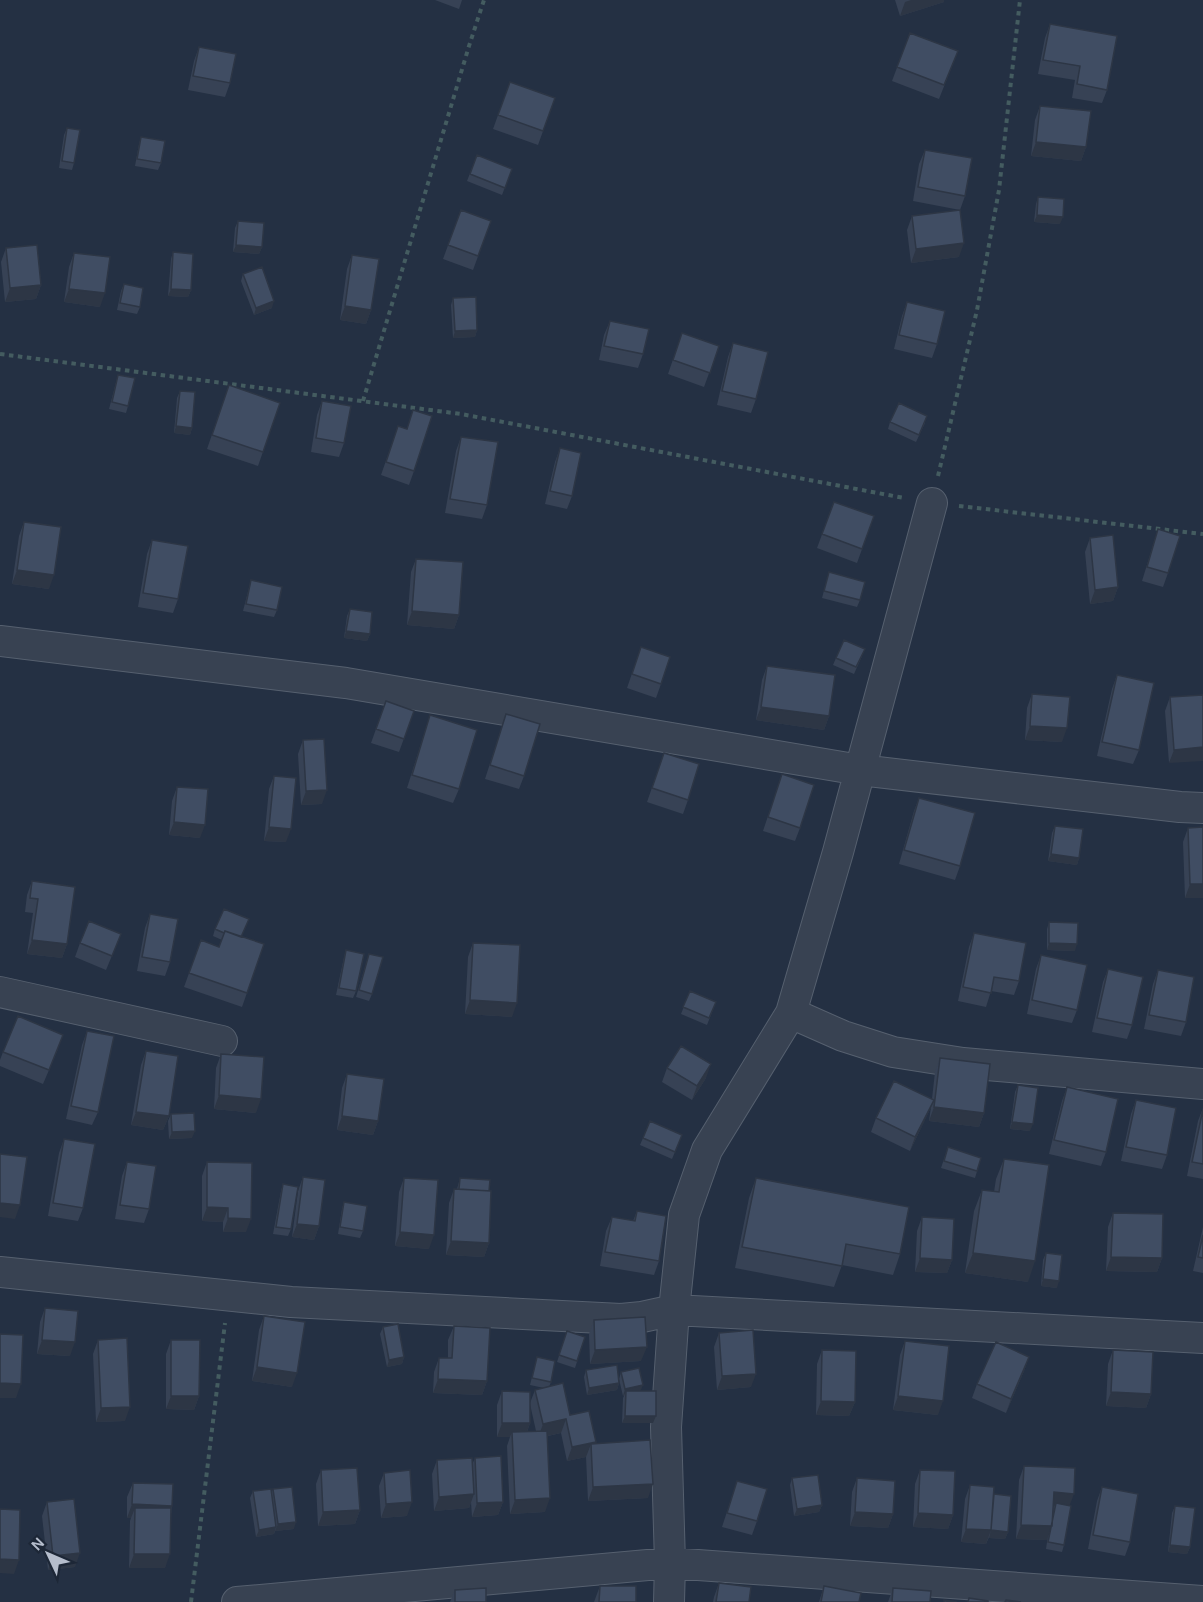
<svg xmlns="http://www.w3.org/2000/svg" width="1203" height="1602" font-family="Karla,sans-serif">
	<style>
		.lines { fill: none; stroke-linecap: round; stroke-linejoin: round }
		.street-casing { stroke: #56606f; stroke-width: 32 }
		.path { stroke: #445c60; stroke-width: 4; stroke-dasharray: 4.5 4.5; stroke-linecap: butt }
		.street { stroke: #384252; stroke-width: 30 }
		.wall { fill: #374255; fill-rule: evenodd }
		.shaded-wall { fill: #2d3645 }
		.building { fill: #404d63; stroke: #2d3645; stroke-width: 1.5 }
	</style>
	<rect width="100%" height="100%" fill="#243043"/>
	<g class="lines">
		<defs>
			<path id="street" d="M 0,641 L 346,683 L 860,770 L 1180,807 L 1203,808
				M 0,992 L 222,1041
				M 791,1013 L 843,1036 L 893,1052 L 963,1063 L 1203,1084
				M 0,1272 L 291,1302 L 621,1319 L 642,1317 L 674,1310 L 1203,1338
				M 237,1602 L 670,1563 L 1203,1601
				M 669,1602 L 670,1563 L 666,1427 L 674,1310 L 684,1215 L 707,1150 L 791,1013 L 838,852 L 932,503"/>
		</defs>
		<use href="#street" class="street-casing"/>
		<path class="path" d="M 0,354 L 461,414 L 904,498
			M 363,401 L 469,46 L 484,0
			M 938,476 L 977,310 L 999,190 L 1020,0
			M 959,506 L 1203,534
			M 191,1602 L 225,1323"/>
		<use href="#street" class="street"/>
	</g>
	<path class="wall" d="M 435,0 L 462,0 L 459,9 Z
		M 895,0 L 944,0 L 944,2 L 900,16 Z
		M 1050,24 L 1107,90 L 1102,103 L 1072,98 L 1075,80 L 1038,74 L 1045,38 Z
		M 910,33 L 958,51 L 939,99 L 892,81 Z
		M 199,47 L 230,83 L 225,97 L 188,90 L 194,61 Z
		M 510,82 L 555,98 L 538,145 L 493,129 Z
		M 1040,106 L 1086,147 L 1081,161 L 1031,156 L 1035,120 Z
		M 67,128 L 74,163 L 72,170 L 59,168 L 64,135 Z
		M 141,137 L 161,163 L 158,170 L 135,166 L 139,144 Z
		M 925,150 L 965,196 L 960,210 L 913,201 L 919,164 Z
		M 477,155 L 512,169 L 502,195 L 467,181 Z
		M 1038,197 L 1060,224 L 1034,222 L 1036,204 Z
		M 461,210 L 491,221 L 473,270 L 443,259 Z
		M 912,216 L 959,257 L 911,263 L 907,230 Z
		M 238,221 L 262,247 L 259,254 L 233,252 L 235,228 Z
		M 6,248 L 41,285 L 36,299 L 5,302 L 1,262 Z
		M 173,252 L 191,290 L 188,297 L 168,296 L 171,259 Z
		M 74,253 L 100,307 L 64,302 L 69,267 Z
		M 352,255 L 371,310 L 366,324 L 340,320 L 347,269 Z
		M 243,274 L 272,308 L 254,315 L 241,281 Z
		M 124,284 L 140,307 L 137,314 L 117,310 L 121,291 Z
		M 453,298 L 477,330 L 475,337 L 453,338 L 451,305 Z
		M 907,302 L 937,344 L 932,358 L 894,349 L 902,316 Z
		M 610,321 L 643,354 L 638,368 L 599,360 L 604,335 Z
		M 682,333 L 719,346 L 704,387 L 668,374 Z
		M 733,343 L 756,399 L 751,413 L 717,405 L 728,357 Z
		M 118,375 L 128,406 L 126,413 L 109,409 Z
		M 229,385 L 280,403 L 258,466 L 207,449 Z
		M 180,391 L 192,428 L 190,435 L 174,433 L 177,398 Z
		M 322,401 L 344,443 L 339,457 L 311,452 L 317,415 Z
		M 890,422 L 925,423 L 916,442 L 888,429 Z
		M 398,426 L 414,471 L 409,485 L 381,475 Z
		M 461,437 L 487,505 L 482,519 L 445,513 L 456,451 Z
		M 560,448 L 572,496 L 567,509 L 545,504 L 555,462 Z
		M 834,502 L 874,516 L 857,563 L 817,548 Z
		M 24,522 L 49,589 L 12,584 L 19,536 Z
		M 1158,529 L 1168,573 L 1163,587 L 1142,581 Z
		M 1090,538 L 1118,587 L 1113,601 L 1090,604 L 1085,552 Z
		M 152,540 L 178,599 L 173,613 L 138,607 L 147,554 Z
		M 416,559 L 459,615 L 454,629 L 407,625 L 411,572 Z
		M 829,572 L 860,600 L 857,607 L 822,598 Z
		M 251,580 L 277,610 L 274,617 L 243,611 Z
		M 350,609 L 370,634 L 367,641 L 344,638 L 347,616 Z
		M 641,647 L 661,684 L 656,698 L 627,688 Z
		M 862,656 L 854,674 L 833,665 L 836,658 Z
		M 767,666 L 829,716 L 824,730 L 756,720 L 762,680 Z
		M 1117,675 L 1139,750 L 1133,764 L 1097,756 L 1112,689 Z
		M 1032,694 L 1062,742 L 1025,740 L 1027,708 Z
		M 1203,695 L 1169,763 L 1165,711 L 1170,697 Z
		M 386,701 L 414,711 L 399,752 L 371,743 Z
		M 506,714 L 524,776 L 519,789 L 485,779 Z
		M 430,715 L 459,789 L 453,803 L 407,788 Z
		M 303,740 L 322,804 L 301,805 L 298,754 Z
		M 664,753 L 688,800 L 683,814 L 647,802 Z
		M 782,774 L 800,828 L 795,841 L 763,831 Z
		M 274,776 L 286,842 L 264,841 L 269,789 Z
		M 177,787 L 200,838 L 169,835 L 172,801 Z
		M 919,798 L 960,866 L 955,880 L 899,864 L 914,811 Z
		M 1055,826 L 1079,858 L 1077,865 L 1048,861 L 1052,833 Z
		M 1188,828 L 1203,898 L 1185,898 L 1183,842 Z
		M 32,881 L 67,944 L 62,958 L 27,954 L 33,913 L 25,912 L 27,895 Z
		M 150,914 L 170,962 L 165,976 L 137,971 L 145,928 Z
		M 1049,922 L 1075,951 L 1047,950 L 1047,929 Z
		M 215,929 L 264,944 L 242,1007 L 184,987 L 201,940 L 219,947 L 222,940 L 213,936 Z
		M 974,933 L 1019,981 L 1014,995 L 991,991 L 986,1007 L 958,1001 L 969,947 Z
		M 121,934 L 106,970 L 75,957 L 80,943 Z
		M 473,943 L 512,1017 L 465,1014 L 468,957 Z
		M 346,950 L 356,991 L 353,998 L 336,995 L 344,957 Z
		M 369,954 L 372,994 L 369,1001 L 356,997 Z
		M 1041,955 L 1077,1010 L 1072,1023 L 1027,1014 L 1036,969 Z
		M 1108,969 L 1132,1025 L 1127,1039 L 1092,1032 L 1103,982 Z
		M 1158,970 L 1186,1022 L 1181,1036 L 1144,1029 L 1153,984 Z
		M 690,991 L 716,1002 L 707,1025 L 681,1014 Z
		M 87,1031 L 98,1112 L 92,1125 L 66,1119 L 82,1045 Z
		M 58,1049 L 43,1084 L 0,1066 L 0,1060 L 3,1052 Z
		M 146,1051 L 169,1116 L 163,1130 L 131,1125 L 141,1065 Z
		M 221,1054 L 256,1113 L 214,1109 L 216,1068 Z
		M 940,1058 L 984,1113 L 979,1127 L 929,1121 L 931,1107 L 910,1151 L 871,1132 L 876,1118 L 932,1099 L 935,1072 Z
		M 667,1068 L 706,1078 L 692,1100 L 662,1082 Z
		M 347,1074 L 378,1121 L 373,1135 L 337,1130 L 342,1088 Z
		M 1018,1085 L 1030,1131 L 1010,1129 L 1015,1092 Z
		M 1067,1087 L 1106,1152 L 1101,1166 L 1049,1154 L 1062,1101 Z
		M 1136,1100 L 1167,1155 L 1162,1169 L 1121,1161 L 1131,1114 Z
		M 1203,1108 L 1203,1179 L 1187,1176 L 1198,1121 Z
		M 171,1114 L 192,1138 L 169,1139 L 168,1121 Z
		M 682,1135 L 672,1159 L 640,1145 L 643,1138 Z
		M 64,1139 L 83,1208 L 78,1221 L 48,1216 L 59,1153 Z
		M 948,1147 L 981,1158 L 975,1178 L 941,1168 Z
		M 1004,1159 L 1028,1282 L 965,1273 L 974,1211 L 982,1190 L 994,1192 L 996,1179 Z
		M 127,1162 L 149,1209 L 144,1223 L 115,1219 L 122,1176 Z
		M 207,1162 L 246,1232 L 223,1232 L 223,1222 L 202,1221 L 202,1176 Z
		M 303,1177 L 319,1226 L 314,1240 L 292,1237 L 298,1191 Z
		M 404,1178 L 429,1249 L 395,1246 L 399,1192 Z
		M 460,1178 L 489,1191 L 489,1243 L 484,1257 L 446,1255 L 449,1203 L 454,1189 L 457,1189 Z
		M 756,1178 L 900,1254 L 893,1275 L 842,1265 L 834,1287 L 735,1268 L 749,1198 Z
		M 283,1184 L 291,1229 L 288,1236 L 273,1234 L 281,1191 Z
		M 344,1202 L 363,1231 L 360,1238 L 338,1234 L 342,1209 Z
		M 637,1211 L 659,1261 L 654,1275 L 600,1266 L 606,1231 L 612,1217 L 633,1221 Z
		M 1113,1213 L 1162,1258 L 1157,1272 L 1106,1271 L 1108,1227 Z
		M 922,1217 L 952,1260 L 947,1273 L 915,1272 L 917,1231 Z
		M 1203,1227 L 1203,1273 L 1193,1271 Z
		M 1046,1253 L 1057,1288 L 1041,1286 L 1043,1260 Z
		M 45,1308 L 70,1356 L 37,1354 L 40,1322 Z
		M 264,1316 L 292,1387 L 252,1381 L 259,1330 Z
		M 594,1320 L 641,1361 L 590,1364 L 589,1334 Z
		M 454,1326 L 487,1381 L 482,1395 L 433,1393 L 434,1372 L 439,1358 L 448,1358 L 448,1340 Z
		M 383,1327 L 404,1357 L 402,1364 L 387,1367 L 380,1334 Z
		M 567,1331 L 585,1337 L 575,1368 L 557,1362 Z
		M 719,1333 L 751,1387 L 717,1390 L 714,1347 Z
		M 98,1340 L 125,1421 L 96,1422 L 93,1354 Z
		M 171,1340 L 199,1396 L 194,1410 L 166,1409 L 166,1354 Z
		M 905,1341 L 938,1415 L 893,1410 L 900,1355 Z
		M 822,1350 L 855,1402 L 849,1416 L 816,1415 L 817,1364 Z
		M 1113,1350 L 1151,1394 L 1146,1408 L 1106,1406 L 1108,1364 Z
		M 537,1357 L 551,1382 L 549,1387 L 570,1415 L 595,1444 L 648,1498 L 588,1501 L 586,1457 L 567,1461 L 561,1433 L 548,1436 L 545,1512 L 510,1514 L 507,1446 L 510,1437 L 497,1437 L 497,1405 L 502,1391 L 530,1403 L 535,1390 L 544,1388 L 530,1385 ZM 530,1404 L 536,1431 L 527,1432 L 530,1423 Z
		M 1029,1357 L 1024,1371 L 1006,1413 L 972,1398 L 977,1384 Z
		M 586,1370 L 619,1383 L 617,1390 L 587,1395 L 584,1377 Z
		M 621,1372 L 640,1391 L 653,1423 L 622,1423 L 623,1398 L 624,1396 L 623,1396 L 619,1379 Z
		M 475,1458 L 503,1502 L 498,1515 L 472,1517 L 471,1502 L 469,1508 L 434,1511 L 432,1474 L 437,1460 L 472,1465 Z
		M 1024,1466 L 1069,1506 L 1064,1545 L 1062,1552 L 1046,1549 L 1048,1535 L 1047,1540 L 1016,1539 L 1019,1480 Z
		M 321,1470 L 360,1510 L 355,1524 L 318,1526 L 316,1484 Z
		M 920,1470 L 953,1515 L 948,1529 L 913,1527 L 915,1484 Z
		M 384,1473 L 407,1516 L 381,1518 L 379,1486 Z
		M 792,1478 L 822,1505 L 819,1512 L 794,1516 L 790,1485 Z
		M 857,1478 L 893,1514 L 888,1528 L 850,1526 L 852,1492 Z
		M 737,1481 L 757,1521 L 752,1535 L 722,1527 Z
		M 133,1483 L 172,1506 L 165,1568 L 129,1568 L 130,1521 L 131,1518 L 127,1518 L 127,1497 Z
		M 970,1485 L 993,1497 L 1008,1532 L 1005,1539 L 989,1538 L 989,1537 L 986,1544 L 961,1542 L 965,1499 Z
		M 1102,1487 L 1130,1542 L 1125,1556 L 1088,1549 L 1097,1501 Z
		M 273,1489 L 294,1529 L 275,1531 L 274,1534 L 256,1537 L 250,1498 L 253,1491 L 271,1494 Z
		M 47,1502 L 75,1567 L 48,1570 L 42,1516 Z
		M 1175,1506 L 1190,1547 L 1187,1554 L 1168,1552 L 1172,1513 Z
		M 719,1583 L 749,1602 L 713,1602 L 714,1597 Z
		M 600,1586 L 636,1602 L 594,1602 Z
		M 824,1586 L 859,1602 L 819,1602 Z
		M 893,1588 L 930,1602 L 888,1602 Z
		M 455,1590 L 486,1602 L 450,1602 Z"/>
	<path class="shaded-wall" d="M 911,0 L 944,0 L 944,2 L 900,16 L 905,2 Z
		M 1036,142 L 1086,147 L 1081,161 L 1031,156 Z
		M 1037,215 L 1063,217 L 1060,224 L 1034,222 Z
		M 964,243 L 959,257 L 911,263 L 916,249 Z
		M 236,245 L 262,247 L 259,254 L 233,252 Z
		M 41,285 L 36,299 L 5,302 L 10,288 Z
		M 69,289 L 105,293 L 100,307 L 64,302 Z
		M 171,289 L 191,290 L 188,297 L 168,296 Z
		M 274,301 L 272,308 L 254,315 L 256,308 Z
		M 345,306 L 371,310 L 366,324 L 340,320 Z
		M 477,330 L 475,337 L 453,338 L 455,331 Z
		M 176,426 L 192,428 L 190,435 L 174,433 Z
		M 17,570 L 54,575 L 49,589 L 12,584 Z
		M 1118,587 L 1113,601 L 1090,604 L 1095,590 Z
		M 412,611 L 459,615 L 454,629 L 407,625 Z
		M 346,631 L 370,634 L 367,641 L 344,638 Z
		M 761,707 L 829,716 L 824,730 L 756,720 Z
		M 1030,726 L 1067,728 L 1062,742 L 1025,740 Z
		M 1203,747 L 1203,761 L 1169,763 L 1174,750 Z
		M 327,790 L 322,804 L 301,805 L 306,791 Z
		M 174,822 L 205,825 L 200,838 L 169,835 Z
		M 269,827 L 291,829 L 286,842 L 264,841 Z
		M 1051,854 L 1079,858 L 1077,865 L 1048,861 Z
		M 1190,884 L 1203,884 L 1203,898 L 1185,898 Z
		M 32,940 L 67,944 L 62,958 L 27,954 Z
		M 1049,943 L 1077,944 L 1075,951 L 1047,950 Z
		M 470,1000 L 517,1003 L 512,1017 L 465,1014 Z
		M 711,1064 L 706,1078 L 692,1100 L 697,1086 Z
		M 219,1095 L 261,1099 L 256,1113 L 214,1109 Z
		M 934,1100 L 928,1114 L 910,1151 L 915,1137 Z
		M 934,1107 L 984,1113 L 979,1127 L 929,1121 Z
		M 136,1112 L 169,1116 L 163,1130 L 131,1125 Z
		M 342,1116 L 378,1121 L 373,1135 L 337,1130 Z
		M 1012,1122 L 1033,1124 L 1030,1131 L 1010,1129 Z
		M 195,1131 L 192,1138 L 169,1139 L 172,1132 Z
		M 0,1203 L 20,1205 L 15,1219 L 0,1217 Z
		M 207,1207 L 228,1208 L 223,1222 L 202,1221 Z
		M 228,1218 L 251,1219 L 246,1232 L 223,1232 Z
		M 297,1224 L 319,1226 L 314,1240 L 292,1237 Z
		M 400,1232 L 434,1235 L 429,1249 L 395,1246 Z
		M 451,1241 L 489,1243 L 484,1257 L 446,1255 Z
		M 973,1253 L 1035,1261 L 1028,1282 L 965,1273 Z
		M 1111,1257 L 1162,1258 L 1157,1272 L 1106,1271 Z
		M 920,1258 L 952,1260 L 947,1273 L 915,1272 Z
		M 1043,1279 L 1059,1281 L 1057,1288 L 1041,1286 Z
		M 42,1340 L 75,1342 L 70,1356 L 37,1354 Z
		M 647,1347 L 641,1361 L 590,1364 L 595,1350 Z
		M 404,1357 L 402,1364 L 387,1367 L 389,1360 Z
		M 1029,1357 L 1024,1371 L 1006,1413 L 1011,1399 Z
		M 257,1367 L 297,1373 L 292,1387 L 252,1381 Z
		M 756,1374 L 751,1387 L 717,1390 L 722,1376 Z
		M 438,1379 L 487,1381 L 482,1395 L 433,1393 Z
		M 0,1383 L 21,1384 L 16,1398 L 0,1398 Z
		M 619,1383 L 617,1390 L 587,1395 L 589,1388 Z
		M 643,1385 L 640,1392 L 626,1391 L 624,1396 L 623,1396 L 625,1389 Z
		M 1111,1392 L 1151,1394 L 1146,1408 L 1106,1406 Z
		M 171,1396 L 199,1396 L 194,1410 L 166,1409 Z
		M 898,1396 L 943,1401 L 938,1415 L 893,1410 Z
		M 821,1401 L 855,1402 L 849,1416 L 816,1415 Z
		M 130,1407 L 125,1421 L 96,1422 L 101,1408 Z
		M 625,1416 L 656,1416 L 653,1423 L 622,1423 Z
		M 566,1419 L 561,1433 L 538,1438 L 543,1424 Z
		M 502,1423 L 530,1423 L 525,1437 L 512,1432 L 510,1437 L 497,1437 Z
		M 596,1442 L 591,1454 L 591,1444 L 586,1457 L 567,1461 L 572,1447 Z
		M 653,1484 L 648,1498 L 588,1501 L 593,1487 Z
		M 1054,1492 L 1074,1494 L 1069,1507 L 1056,1503 L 1054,1507 L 1049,1506 Z
		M 474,1494 L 469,1508 L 434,1511 L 439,1497 Z
		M 550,1498 L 545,1512 L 510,1514 L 515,1500 Z
		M 412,1502 L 407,1516 L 381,1518 L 386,1504 Z
		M 503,1502 L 498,1515 L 472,1517 L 477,1503 Z
		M 132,1504 L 172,1506 L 167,1520 L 135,1508 L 131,1518 L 127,1518 Z
		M 822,1505 L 819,1512 L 794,1516 L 797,1509 Z
		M 360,1510 L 355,1524 L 318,1526 L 323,1512 Z
		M 855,1512 L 893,1514 L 888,1528 L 850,1526 Z
		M 918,1513 L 953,1515 L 948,1529 L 913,1527 Z
		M 296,1522 L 294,1529 L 275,1531 L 278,1524 Z
		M 1021,1525 L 1052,1526 L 1047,1540 L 1016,1539 Z
		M 276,1527 L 274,1534 L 256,1537 L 259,1530 Z
		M 966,1529 L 991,1530 L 986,1544 L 961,1542 Z
		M 991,1530 L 1008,1532 L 1005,1539 L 989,1538 Z
		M 1170,1545 L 1190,1547 L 1187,1554 L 1168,1552 Z
		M 80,1553 L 75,1567 L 48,1570 L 53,1556 Z
		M 134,1554 L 170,1554 L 165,1568 L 129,1568 Z
		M 0,1559 L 19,1560 L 14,1574 L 0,1573 Z"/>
	<path class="building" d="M 1050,24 L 1117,36 L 1107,90 L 1077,84 L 1080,66 L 1043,60 Z
		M 910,33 L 958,51 L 944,85 L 897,67 Z
		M 199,47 L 236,54 L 230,83 L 193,76 Z
		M 510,82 L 555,98 L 543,131 L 498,115 Z
		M 1040,106 L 1091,111 L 1086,147 L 1036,142 Z
		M 67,128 L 80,130 L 74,163 L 62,161 Z
		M 141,137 L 165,141 L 161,163 L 137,159 Z
		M 925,150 L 972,158 L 965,196 L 918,187 Z
		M 477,155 L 512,169 L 505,188 L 470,174 Z
		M 1038,197 L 1064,199 L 1063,217 L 1037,215 Z
		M 461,210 L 491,221 L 478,256 L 448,245 Z
		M 960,210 L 964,243 L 916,249 L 912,216 Z
		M 238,221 L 264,223 L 262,247 L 236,245 Z
		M 37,245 L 41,285 L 10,288 L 6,248 Z
		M 173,252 L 193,254 L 191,290 L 171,289 Z
		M 74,253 L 110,257 L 105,293 L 69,289 Z
		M 352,255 L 379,259 L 371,310 L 345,306 Z
		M 262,267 L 274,301 L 256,308 L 243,274 Z
		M 124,284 L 143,288 L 140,307 L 120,303 Z
		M 476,297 L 477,330 L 455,331 L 453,298 Z
		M 907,302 L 945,311 L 937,344 L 899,335 Z
		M 610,321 L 649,329 L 643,354 L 604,346 Z
		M 682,333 L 719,346 L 710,373 L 673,360 Z
		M 733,343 L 768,352 L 756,399 L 722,391 Z
		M 118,375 L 135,378 L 128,406 L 112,402 Z
		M 229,385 L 280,403 L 263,452 L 212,435 Z
		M 180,391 L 195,392 L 192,428 L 176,426 Z
		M 322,401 L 351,406 L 344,443 L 316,438 Z
		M 899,403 L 927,416 L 919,435 L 890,422 Z
		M 413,410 L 432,416 L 414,471 L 386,462 L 398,426 L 407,429 Z
		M 461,437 L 498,442 L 487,505 L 450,499 Z
		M 560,448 L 581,453 L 572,496 L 550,491 Z
		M 834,502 L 874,516 L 862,549 L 822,534 Z
		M 24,522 L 61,527 L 54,575 L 17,570 Z
		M 1158,529 L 1180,536 L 1168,573 L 1147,567 Z
		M 1113,535 L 1118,587 L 1095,590 L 1090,538 Z
		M 152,540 L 188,546 L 178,599 L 143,593 Z
		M 416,559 L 463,562 L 459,615 L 412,611 Z
		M 829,572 L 865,582 L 860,600 L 824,591 Z
		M 251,580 L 282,587 L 277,610 L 246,604 Z
		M 350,609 L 372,612 L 370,634 L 346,631 Z
		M 844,640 L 865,649 L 856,667 L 836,658 Z
		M 641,647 L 670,657 L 661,684 L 632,674 Z
		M 767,666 L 835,675 L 829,716 L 761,707 Z
		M 1117,675 L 1154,683 L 1139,750 L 1102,742 Z
		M 1032,694 L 1070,697 L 1067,728 L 1030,726 Z
		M 1203,695 L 1203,747 L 1174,750 L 1170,697 Z
		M 386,701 L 414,711 L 404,739 L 376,729 Z
		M 506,714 L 540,724 L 524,776 L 490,765 Z
		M 430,715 L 477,730 L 459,789 L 412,775 Z
		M 324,739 L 327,790 L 306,791 L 303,740 Z
		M 664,753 L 699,764 L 688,800 L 652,788 Z
		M 782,774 L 814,785 L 800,828 L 768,817 Z
		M 274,776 L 296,778 L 291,829 L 269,827 Z
		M 177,787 L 208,789 L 205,825 L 174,822 Z
		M 919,798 L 975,813 L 960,866 L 904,850 Z
		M 1055,826 L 1083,829 L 1079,858 L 1051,854 Z
		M 1203,827 L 1203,884 L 1190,884 L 1188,828 Z
		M 32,881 L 75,887 L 67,944 L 32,940 L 38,899 L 30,898 Z
		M 224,909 L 249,919 L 241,937 L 225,931 L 224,933 L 215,929 Z
		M 150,914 L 178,919 L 170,962 L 142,957 Z
		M 89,921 L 121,934 L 112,956 L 80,943 Z
		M 1049,922 L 1078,923 L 1077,944 L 1049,943 Z
		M 225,931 L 264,944 L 247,993 L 189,973 L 201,940 L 219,947 Z
		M 974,933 L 1026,943 L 1019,981 L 994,977 L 991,993 L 963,987 Z
		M 473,943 L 520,945 L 517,1003 L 470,1000 Z
		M 346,950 L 364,954 L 356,991 L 339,988 Z
		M 369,954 L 383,957 L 372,994 L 359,990 Z
		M 1041,955 L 1087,965 L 1077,1010 L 1032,1000 Z
		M 1108,969 L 1143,977 L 1132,1025 L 1097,1018 Z
		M 1158,970 L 1194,977 L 1186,1022 L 1149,1015 Z
		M 690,991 L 716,1002 L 709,1018 L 683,1007 Z
		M 18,1016 L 63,1035 L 49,1070 L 3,1052 Z
		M 87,1031 L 114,1036 L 98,1112 L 71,1106 Z
		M 681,1046 L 711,1064 L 697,1086 L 667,1068 Z
		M 146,1051 L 178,1056 L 169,1116 L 136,1112 Z
		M 221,1054 L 264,1057 L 261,1099 L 219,1095 Z
		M 940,1058 L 990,1064 L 984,1113 L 934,1107 Z
		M 347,1074 L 384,1079 L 378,1121 L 342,1116 Z
		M 894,1081 L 934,1100 L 915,1137 L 876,1118 Z
		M 1018,1085 L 1038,1088 L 1033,1124 L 1012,1122 Z
		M 1067,1087 L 1118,1099 L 1106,1152 L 1054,1140 Z
		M 1136,1100 L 1176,1108 L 1167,1155 L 1126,1147 Z
		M 1203,1109 L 1203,1164 L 1192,1162 Z
		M 194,1113 L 195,1131 L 172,1132 L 171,1114 Z
		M 650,1121 L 682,1135 L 675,1152 L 643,1138 Z
		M 64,1139 L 95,1144 L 83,1208 L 53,1203 Z
		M 948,1147 L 981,1158 L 977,1171 L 944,1161 Z
		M 0,1154 L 27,1157 L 20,1205 L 0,1203 Z
		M 1004,1159 L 1049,1165 L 1035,1261 L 973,1253 L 982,1190 L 999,1192 Z
		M 127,1162 L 156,1166 L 149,1209 L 120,1205 Z
		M 207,1162 L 252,1163 L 251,1219 L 228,1218 L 228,1208 L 207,1207 Z
		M 303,1177 L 325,1180 L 319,1226 L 297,1224 Z
		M 404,1178 L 438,1180 L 434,1235 L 400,1232 Z
		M 460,1178 L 490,1180 L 489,1191 L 459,1189 Z
		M 756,1178 L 909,1207 L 900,1254 L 846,1244 L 842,1266 L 742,1247 Z
		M 283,1184 L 298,1187 L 291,1229 L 276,1227 Z
		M 454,1189 L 491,1191 L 489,1243 L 451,1241 Z
		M 344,1202 L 367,1206 L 363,1231 L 340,1227 Z
		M 637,1211 L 666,1216 L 659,1261 L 605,1252 L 612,1217 L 635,1221 Z
		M 1113,1213 L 1163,1214 L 1162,1258 L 1111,1257 Z
		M 922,1217 L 954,1219 L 952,1260 L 920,1258 Z
		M 1203,1235 L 1203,1258 L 1198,1257 Z
		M 1046,1253 L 1062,1255 L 1059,1281 L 1043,1279 Z
		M 45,1308 L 78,1311 L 75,1342 L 42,1340 Z
		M 264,1316 L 305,1322 L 297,1373 L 257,1367 Z
		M 645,1317 L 647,1347 L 595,1350 L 594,1320 Z
		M 398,1324 L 404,1357 L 389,1360 L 383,1327 Z
		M 454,1326 L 490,1328 L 487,1381 L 438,1379 L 439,1358 L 452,1358 Z
		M 753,1330 L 756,1374 L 722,1376 L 719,1333 Z
		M 567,1331 L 585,1337 L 577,1361 L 559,1355 Z
		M 0,1334 L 23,1335 L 21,1384 L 0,1383 Z
		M 127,1338 L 130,1407 L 101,1408 L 98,1340 Z
		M 171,1340 L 200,1340 L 199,1396 L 171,1396 Z
		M 905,1341 L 949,1346 L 943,1401 L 898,1396 Z
		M 996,1342 L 1029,1357 L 1011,1399 L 977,1384 Z
		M 822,1350 L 856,1351 L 855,1402 L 821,1401 Z
		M 1113,1350 L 1153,1352 L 1151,1394 L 1111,1392 Z
		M 537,1357 L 555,1361 L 551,1382 L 532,1378 Z
		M 617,1365 L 619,1383 L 589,1388 L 586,1370 Z
		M 639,1368 L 643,1385 L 625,1389 L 621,1372 Z
		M 563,1383 L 570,1415 L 589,1411 L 596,1442 L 572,1447 L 566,1419 L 543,1424 L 535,1390 Z
		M 502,1391 L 530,1392 L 530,1423 L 502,1423 Z
		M 626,1391 L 656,1391 L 656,1416 L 625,1416 Z
		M 547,1431 L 550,1498 L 515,1500 L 512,1432 Z
		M 650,1440 L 653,1484 L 593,1487 L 591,1444 Z
		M 501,1456 L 503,1502 L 477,1503 L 475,1458 Z
		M 472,1458 L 474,1494 L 439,1497 L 437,1460 Z
		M 1024,1466 L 1075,1468 L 1074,1494 L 1054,1492 L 1052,1526 L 1021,1525 Z
		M 357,1468 L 360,1510 L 323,1512 L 321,1470 Z
		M 410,1470 L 412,1502 L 386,1504 L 384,1473 Z
		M 920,1470 L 955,1471 L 953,1515 L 918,1513 Z
		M 818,1475 L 822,1505 L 797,1509 L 792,1478 Z
		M 857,1478 L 895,1481 L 893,1514 L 855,1512 Z
		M 737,1481 L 767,1489 L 757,1521 L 727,1513 Z
		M 133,1483 L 173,1484 L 172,1506 L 132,1504 Z
		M 970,1485 L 994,1487 L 991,1530 L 966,1529 Z
		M 292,1487 L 296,1522 L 278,1524 L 273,1489 Z
		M 1102,1487 L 1138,1494 L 1130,1542 L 1093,1535 Z
		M 271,1489 L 276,1527 L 259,1530 L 253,1491 Z
		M 994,1494 L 1011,1496 L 1008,1532 L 991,1530 Z
		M 74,1499 L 80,1553 L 53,1556 L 47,1502 Z
		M 1056,1503 L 1071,1506 L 1064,1545 L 1048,1542 Z
		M 1175,1506 L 1195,1508 L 1190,1547 L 1170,1545 Z
		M 135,1508 L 171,1508 L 170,1554 L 134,1554 Z
		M 0,1509 L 20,1510 L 19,1560 L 0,1559 Z
		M 719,1583 L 751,1587 L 749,1602 L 716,1602 Z
		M 600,1586 L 636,1586 L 636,1602 L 599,1602 Z
		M 824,1586 L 861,1593 L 859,1602 L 821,1602 Z
		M 486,1588 L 486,1602 L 455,1602 L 455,1590 Z
		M 893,1588 L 931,1591 L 930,1602 L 892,1602 Z
		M 969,1598 L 988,1601 L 988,1602 L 968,1602 Z
		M 944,1600 L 957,1602 L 944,1602 Z
		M 1006,1600 L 1021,1602 L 1005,1602 Z"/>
	<g transform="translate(48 1554) rotate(314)" stroke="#1d2737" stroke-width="4.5" paint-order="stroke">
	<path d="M0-4.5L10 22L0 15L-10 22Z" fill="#b5bdcc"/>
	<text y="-9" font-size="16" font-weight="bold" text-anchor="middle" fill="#b5bdcc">N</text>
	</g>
</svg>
